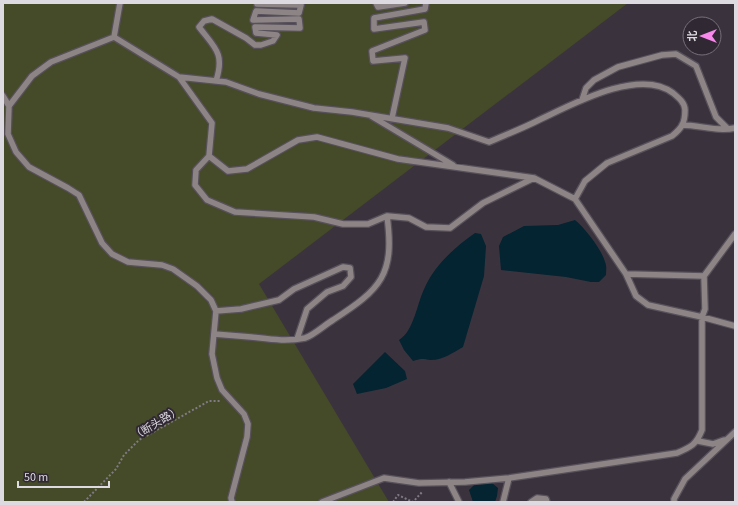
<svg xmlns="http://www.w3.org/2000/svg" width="738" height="505" font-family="'Source Sans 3','Noto Sans SC',sans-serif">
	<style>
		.green { fill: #454a29 }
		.water { fill: #032430 }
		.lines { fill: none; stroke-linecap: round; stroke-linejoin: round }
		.service-casing { stroke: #58515b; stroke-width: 8 }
		.path { stroke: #817b85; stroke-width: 2; stroke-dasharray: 2 2; stroke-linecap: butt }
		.service { stroke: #8d8585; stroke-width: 5.5 }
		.labels { text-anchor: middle; stroke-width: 4; stroke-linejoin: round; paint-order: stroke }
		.street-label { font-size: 11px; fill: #dedae1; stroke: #302934 }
	</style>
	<rect width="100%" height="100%" fill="#3a333e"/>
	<path class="green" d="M 3,3 L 628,3 L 259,284 L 389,502 L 3,502 Z"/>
	<path class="water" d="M 575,220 C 585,228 602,250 605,262 C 607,266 606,271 606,275 L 599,282 L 591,282 L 566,277 L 501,270 L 499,246 L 503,237 L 524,226 L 558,225 Z
		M 475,233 L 481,234 L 486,246 L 484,276 L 463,347 C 454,352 443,360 431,360 C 422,359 423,358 413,361 L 404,350 L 399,340 C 414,331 417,303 425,287 C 435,265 455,247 475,233 Z
		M 385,352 L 405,371 L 407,379 L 386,388 L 357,394 L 353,384 Z
		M 492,483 L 498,488 L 497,496 L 495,502 L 473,502 L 469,490 L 475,484 Z"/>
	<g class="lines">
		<defs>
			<path id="service" d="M 376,3 L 378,7 L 405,3
				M 114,37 L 179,77 L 212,123 L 209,156 L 196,170 L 195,185 L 207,200 L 235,212 L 314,217 L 343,224 L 368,224 L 387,216 L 409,218 L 426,227 L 450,228 L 483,203 L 534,178
				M 114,37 L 120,3
				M 179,77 L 226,82 L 259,94 L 314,108 L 352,112 L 448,128 L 489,142 C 505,135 521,129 537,121 C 571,105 639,67 673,93 C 679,98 685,103 685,110 C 685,123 682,128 672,136 L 607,163 L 585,181 L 575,199
				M 216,81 C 225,53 215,48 199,27 L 204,21 L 212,19 L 246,38 L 255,45 L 261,45 L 273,41 L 277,35 L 256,33 L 255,27 L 300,28 L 299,19 L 253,20 L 256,11 L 299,13 L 301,5 L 257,4 L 257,3
				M 3,96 L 9,106 L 8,134 L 16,152 L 29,167 L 68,188 L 79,195 L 102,243 L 112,254 L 128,262 L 162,265 L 173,269 L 197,286 L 211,300 L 216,311 L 212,354 L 217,378 L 222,390 L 244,414 L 248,424 L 247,437 L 231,498 L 232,502
				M 582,100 L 586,88 L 594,80 L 618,67 L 662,55 L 676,54 L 696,66 L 716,117 L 728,129
				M 9,106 L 32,76 L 51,62 L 114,37
				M 371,116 L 453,165
				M 392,118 L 405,58 L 373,61 L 372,51 L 425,30 L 424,22 L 374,29 L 374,18 L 425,9 L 426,3
				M 682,125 C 700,125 717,132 735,128
				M 209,156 L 228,171 L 247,169 L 298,140 L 317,137 L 398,159 L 534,178 L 575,199 L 626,274 L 636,296 L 648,305 L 702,317 L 735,326
				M 626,274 L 704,276
				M 216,311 L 241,309 L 279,300 L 294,289 L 343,267 L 350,268 L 351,277 L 343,286 L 327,292 L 307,309 L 297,339
				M 214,334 C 226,335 239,336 251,337 C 269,339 286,342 305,338 C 313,336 326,324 333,320 C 381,289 395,275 387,216
				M 698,441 L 713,444 L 724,440
				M 449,482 L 459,502
				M 322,502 L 384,478 L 419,483 L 465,482 L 509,478 L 677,453 C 691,447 696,445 702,430 L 702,317 L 705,309 L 704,276 L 735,234
				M 503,502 L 509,478
				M 531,502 L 537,498 L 546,499 L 547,502
				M 674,502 L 674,499 L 685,479 L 735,432"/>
		</defs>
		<use href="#service" class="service-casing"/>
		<path class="path" d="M 84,502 L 116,469 L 124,455 L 139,440 L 209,401 L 221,401
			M 393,502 L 398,495 L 413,502 L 423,491"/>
		<use href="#service" class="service"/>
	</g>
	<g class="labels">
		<g class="street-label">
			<text transform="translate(156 423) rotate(-31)" y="4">（断头路）</text>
		</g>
	</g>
	<rect width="738" height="505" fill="none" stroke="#dedae1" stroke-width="8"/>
	<g transform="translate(702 36) rotate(270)"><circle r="19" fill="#302934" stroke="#767079"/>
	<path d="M0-3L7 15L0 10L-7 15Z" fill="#f888eb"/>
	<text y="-6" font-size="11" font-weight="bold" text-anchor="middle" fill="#dedae1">北</text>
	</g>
	<path d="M18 481v6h91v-6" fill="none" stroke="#dedae1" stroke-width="2"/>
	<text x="24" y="481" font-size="12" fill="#dedae1" stroke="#302934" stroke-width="3" paint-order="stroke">50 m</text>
</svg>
